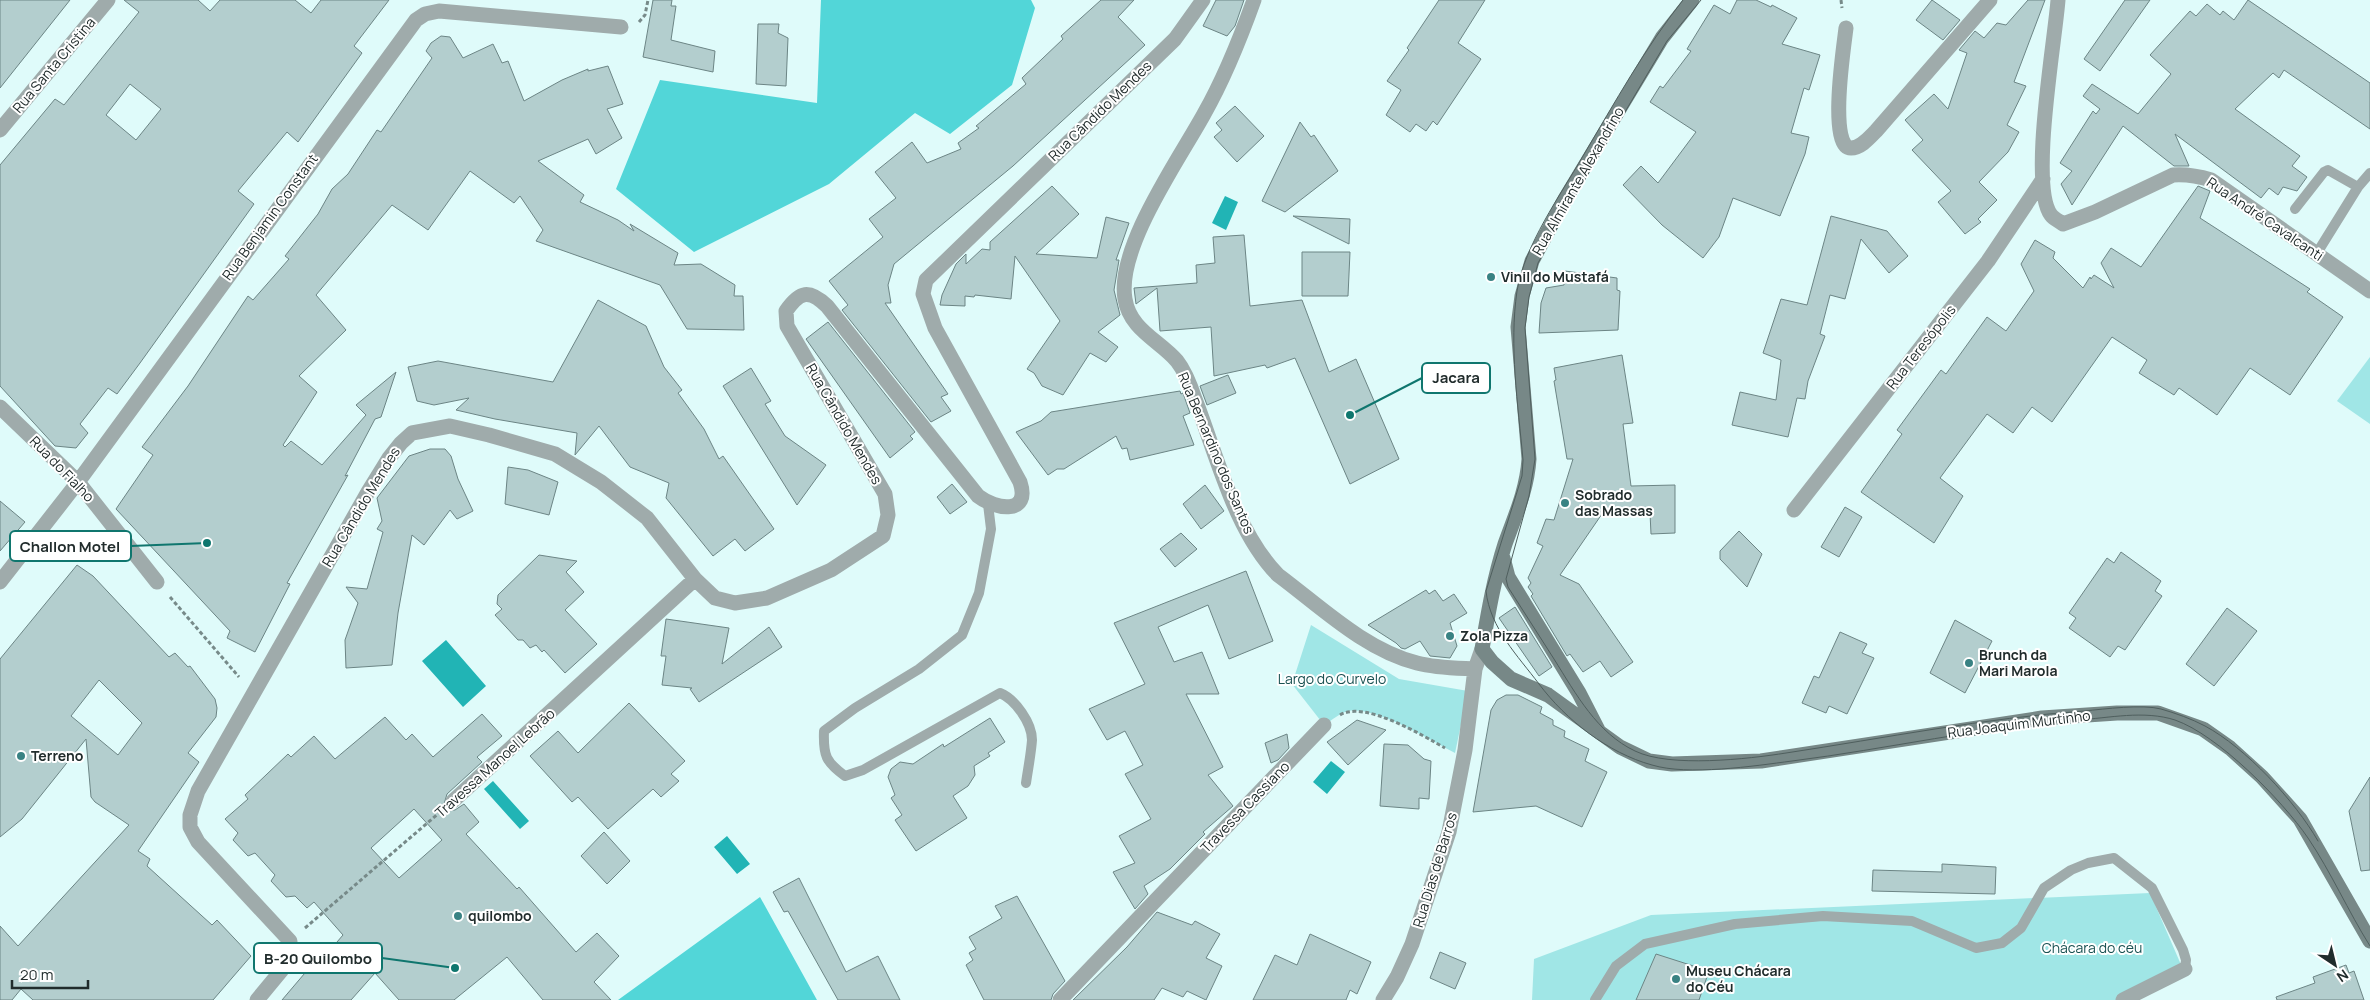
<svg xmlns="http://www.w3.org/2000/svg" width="2370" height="1000" font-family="Manrope,sans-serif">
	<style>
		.green { fill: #a0e6e6 }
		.forest { fill: #52d6d8 }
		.water { fill: #21b4b5 }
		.building { fill: #b3cece; stroke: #6c8585; fill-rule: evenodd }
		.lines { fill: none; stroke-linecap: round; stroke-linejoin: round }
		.path { stroke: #778a89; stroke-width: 3; stroke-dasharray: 4 2.5; stroke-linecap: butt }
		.lane { stroke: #9fabab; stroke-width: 10 }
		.street { stroke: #9fabab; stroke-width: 15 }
		.secondary { stroke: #778887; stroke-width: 15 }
		.tram { stroke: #4f5f5e; stroke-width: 1 }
		.poi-dot { fill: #398283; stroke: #fff; stroke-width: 2 }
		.labels { text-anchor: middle; stroke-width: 4; stroke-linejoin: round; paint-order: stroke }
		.street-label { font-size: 14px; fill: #212c2c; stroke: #fff }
		.poi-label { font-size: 14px; font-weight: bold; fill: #212c2c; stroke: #fff; text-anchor: start }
		.park-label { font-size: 14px; fill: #195152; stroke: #fff }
		.leader { fill: none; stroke: #0f766e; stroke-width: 2 }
		.callout-dot { fill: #0f766e; stroke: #fff; stroke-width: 2 }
		.callout { fill: #fff; stroke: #0f766e; stroke-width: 2 }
		.callout-label { font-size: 15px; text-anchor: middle; font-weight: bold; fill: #212c2c }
	</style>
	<rect width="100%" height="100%" fill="#dffbfa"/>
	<path class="green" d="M 2370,357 L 2370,424 L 2337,401 Z
		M 1311,625 L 1399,679 L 1468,691 L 1455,753 C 1430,740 1376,706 1348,711 C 1340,713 1331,721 1324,725 L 1292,684 Z
		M 2150,893 L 2182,967 L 2116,1000 L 1532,1000 L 1534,959 L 1651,915 Z"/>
	<path class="forest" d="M 821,0 L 1031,0 L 1035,8 L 1012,85 L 950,134 L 915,113 L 829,184 L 694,252 L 616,189 L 660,80 L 817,103 Z
		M 760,897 L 817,1000 L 618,1000 Z"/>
	<path class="water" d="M 1225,196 L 1238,202 L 1226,230 L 1212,223 Z
		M 446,640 L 486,686 L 463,707 L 422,661 Z
		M 1331,761 L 1345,772 L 1327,794 L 1313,782 Z
		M 493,781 L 529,821 L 520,829 L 484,789 Z
		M 727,836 L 750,864 L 737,874 L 714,847 Z"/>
	<path class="building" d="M 0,0 L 70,0 L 0,88 Z
		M 124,0 L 198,0 L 210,11 L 220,0 L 295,0 L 311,13 L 321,0 L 389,0 L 354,46 L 362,53 L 298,142 L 287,132 L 238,191 L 254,204 L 140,363 L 117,394 L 108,388 L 80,424 L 88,433 L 76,448 L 55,446 L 0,386 L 0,165 L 55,99 L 64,105 L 139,12 ZM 130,84 L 161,109 L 136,140 L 106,115 Z
		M 653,0 L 672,0 L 671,6 L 676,6 L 671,40 L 715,51 L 713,72 L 643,57 Z
		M 1101,0 L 1134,0 L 1118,17 L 1145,45 L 1013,166 L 894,264 L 888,285 L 891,303 L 885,303 L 948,394 L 941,397 L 951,411 L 931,422 L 842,310 L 848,305 L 829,281 L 883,237 L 869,219 L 896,198 L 875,172 L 912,142 L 927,163 L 961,149 L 958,143 L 979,128 L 976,126 L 1026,84 L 1022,78 L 1063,39 L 1061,36 Z
		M 1216,0 L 1244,0 L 1235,26 L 1227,36 L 1203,26 Z
		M 1439,0 L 1485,0 L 1458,43 L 1481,59 L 1437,125 L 1433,121 L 1426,131 L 1416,124 L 1410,132 L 1386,115 L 1401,90 L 1387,81 L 1409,50 L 1407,48 Z
		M 1737,0 L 1756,0 L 1771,7 L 1772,5 L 1797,18 L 1782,44 L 1820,55 L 1809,90 L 1804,88 L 1791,133 L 1809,137 L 1805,154 L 1780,216 L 1733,198 L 1719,237 L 1703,258 L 1662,225 L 1623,185 L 1641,166 L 1658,183 L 1696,132 L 1650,102 L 1660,86 L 1663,88 L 1691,51 L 1687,49 L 1714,5 L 1730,14 Z
		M 1932,0 L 1960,20 L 1943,40 L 1916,20 Z
		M 2028,0 L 2045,0 L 2014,82 L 2026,86 L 2007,125 L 2019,132 L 2008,152 L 1979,182 L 1997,200 L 1978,219 L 1981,222 L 1965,234 L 1938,202 L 1951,191 L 1912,150 L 1923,140 L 1905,120 L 1934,94 L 1948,109 L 1967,53 L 1959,50 L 1975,31 L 1984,38 L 1997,23 L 2006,25 Z
		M 2125,0 L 2150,0 L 2100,71 L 2084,59 Z
		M 2248,0 L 2370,83 L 2370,129 L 2284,70 L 2279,78 L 2273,73 L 2235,109 L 2300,156 L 2292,166 L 2307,177 L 2297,191 L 2283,187 L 2278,195 L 2269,188 L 2261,198 L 2175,134 L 2189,166 L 2174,166 L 2123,126 L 2072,205 L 2061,184 L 2072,171 L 2060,163 L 2093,111 L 2096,114 L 2100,109 L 2083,96 L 2092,84 L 2138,114 L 2171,74 L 2150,55 L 2190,11 L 2196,16 L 2207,4 L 2220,15 L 2223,11 L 2234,20 Z
		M 758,24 L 779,24 L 778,33 L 788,38 L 786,86 L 756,84 Z
		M 441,36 L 450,37 L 463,58 L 493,44 L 502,63 L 508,61 L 524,101 L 562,80 L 588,69 L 588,71 L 608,66 L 623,104 L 607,109 L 622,138 L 596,154 L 588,139 L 538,161 L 584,195 L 580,202 L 618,220 L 634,231 L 630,224 L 678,253 L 674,265 L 701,264 L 735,285 L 734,296 L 743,296 L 744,330 L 687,329 L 660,285 L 536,241 L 543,230 L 520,196 L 514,203 L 470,171 L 428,230 L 392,205 L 316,295 L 346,330 L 299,376 L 317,392 L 283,445 L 285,447 L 291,441 L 322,465 L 366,415 L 356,405 L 396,372 L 381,417 L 375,419 L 345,476 L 348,475 L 287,583 L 290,584 L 255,652 L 227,638 L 230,631 L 116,509 L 153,455 L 142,447 L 188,386 L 248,296 L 253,300 L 289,259 L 285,256 L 318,214 L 332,189 L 348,174 L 377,130 L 381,132 L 432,58 L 426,51 L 431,43 Z
		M 1235,106 L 1264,136 L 1237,162 L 1214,137 L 1222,130 L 1216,123 Z
		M 1300,122 L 1311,137 L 1314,135 L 1338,171 L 1285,212 L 1262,201 Z
		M 1052,186 L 1079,214 L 1036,254 L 1097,258 L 1106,217 L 1129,223 L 1116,260 L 1119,260 L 1114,290 L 1120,315 L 1098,332 L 1118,347 L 1106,362 L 1090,353 L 1063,395 L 1042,386 L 1034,373 L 1027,369 L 1060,321 L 1015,256 L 1011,299 L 975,295 L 974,297 L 965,296 L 965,306 L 940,305 L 942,295 L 956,264 L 966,254 L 966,264 L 982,249 L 990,250 L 990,242 Z
		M 2198,186 L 2210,191 L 2200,218 L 2310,289 L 2307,292 L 2343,317 L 2290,395 L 2250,368 L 2217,415 L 2179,388 L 2174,395 L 2139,373 L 2147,360 L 2112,337 L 2052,422 L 2032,407 L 2013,433 L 1987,414 L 1940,478 L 1963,496 L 1934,543 L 1861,492 L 1902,434 L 1897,430 L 1941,370 L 1946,374 L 1987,317 L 2006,331 L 2034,291 L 2021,264 L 2035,240 L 2055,252 L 2053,258 L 2083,288 L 2090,277 L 2091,279 L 2094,275 L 2114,288 L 2101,263 L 2111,248 L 2141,267 Z
		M 1293,216 L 1350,219 L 1349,244 Z
		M 1831,216 L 1887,231 L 1908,256 L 1889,273 L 1861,239 L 1845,299 L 1830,295 L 1820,334 L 1825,336 L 1808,381 L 1805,399 L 1797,398 L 1788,437 L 1732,425 L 1740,392 L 1776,400 L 1781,360 L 1763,353 L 1781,299 L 1807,305 Z
		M 1244,235 L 1250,306 L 1302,300 L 1329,372 L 1356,359 L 1399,459 L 1350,484 L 1295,358 L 1267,368 L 1265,365 L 1214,376 L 1211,327 L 1160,331 L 1157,288 L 1136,304 L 1134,288 L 1197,283 L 1196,265 L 1215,263 L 1213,237 Z
		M 1302,252 L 1350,252 L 1348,296 L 1302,296 Z
		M 1565,271 L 1617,278 L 1617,290 L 1620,291 L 1618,330 L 1539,333 L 1541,303 L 1546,288 L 1564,285 Z
		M 598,300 L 646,326 L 664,367 L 682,390 L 678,393 L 704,429 L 719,459 L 723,456 L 774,529 L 745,551 L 735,539 L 713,556 L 666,498 L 669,483 L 630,467 L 599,426 L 575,455 L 577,433 L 495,419 L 456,410 L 469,398 L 434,405 L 417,401 L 408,367 L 438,361 L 553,382 Z
		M 828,322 L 915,432 L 910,436 L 913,439 L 890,458 L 806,339 Z
		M 1622,355 L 1633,423 L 1623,424 L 1631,486 L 1675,485 L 1675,533 L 1651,534 L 1650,513 L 1604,511 L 1560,575 L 1579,584 L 1633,662 L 1611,677 L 1600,661 L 1583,672 L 1570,654 L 1567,656 L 1531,596 L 1533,594 L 1528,587 L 1531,583 L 1528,578 L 1543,546 L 1537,543 L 1546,519 L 1554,520 L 1573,459 L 1567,459 L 1554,381 L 1556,380 L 1554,368 Z
		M 751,368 L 771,401 L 765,404 L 785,436 L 826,465 L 797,505 L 723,386 Z
		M 1228,375 L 1236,393 L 1207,405 L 1200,386 Z
		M 1180,391 L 1181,394 L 1183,393 L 1190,413 L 1183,416 L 1194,445 L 1130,460 L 1127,448 L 1122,449 L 1116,436 L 1064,469 L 1057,469 L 1048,475 L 1016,432 L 1041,421 L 1051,412 Z
		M 430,449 L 445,449 L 451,456 L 458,479 L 473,511 L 457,519 L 450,510 L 424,545 L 412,535 L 398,613 L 392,665 L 346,668 L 345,640 L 358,603 L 346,587 L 367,589 L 383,532 L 377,529 L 382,521 L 377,498 L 409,456 Z
		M 508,467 L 528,470 L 558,482 L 549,515 L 505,504 Z
		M 952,484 L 967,502 L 950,514 L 937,497 Z
		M 1205,485 L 1224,511 L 1201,529 L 1183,504 Z
		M 0,501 L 25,522 L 0,551 Z
		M 1845,507 L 1862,517 L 1839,557 L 1821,547 Z
		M 1739,531 L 1762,554 L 1747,587 L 1720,559 L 1720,551 Z
		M 1181,533 L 1197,549 L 1175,567 L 1160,549 Z
		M 2121,552 L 2161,581 L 2155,591 L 2162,596 L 2125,650 L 2118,646 L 2110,657 L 2069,628 L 2076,618 L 2069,613 L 2107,558 L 2114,563 Z
		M 539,555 L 577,561 L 566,572 L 584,592 L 565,610 L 597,644 L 565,673 L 544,650 L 542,652 L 536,645 L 530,648 L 523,640 L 518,640 L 495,615 L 502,609 L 497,604 L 498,595 Z
		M 77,565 L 93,576 L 169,657 L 175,653 L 188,667 L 190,666 L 215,699 L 217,708 L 216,717 L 188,753 L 199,762 L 138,851 L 150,859 L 147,866 L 212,925 L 217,920 L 251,956 L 213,1000 L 33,1000 L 21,989 L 12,1000 L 0,1000 L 0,926 L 18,946 L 129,825 L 95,802 L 91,797 L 86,739 L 22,819 L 0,837 L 0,659 ZM 99,680 L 142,723 L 118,755 L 71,716 Z
		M 1246,571 L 1273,641 L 1229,659 L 1208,605 L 1158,627 L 1174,662 L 1202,652 L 1219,694 L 1186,694 L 1223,767 L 1208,775 L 1233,806 L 1203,832 L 1205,834 L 1170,869 L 1144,886 L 1148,894 L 1135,909 L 1113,872 L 1135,863 L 1119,836 L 1151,819 L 1125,774 L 1143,765 L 1125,731 L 1107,740 L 1089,709 L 1145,684 L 1114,623 Z
		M 1426,590 L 1429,594 L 1435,590 L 1443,601 L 1454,594 L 1467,613 L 1450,623 L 1457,646 L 1450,658 L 1430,656 L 1420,641 L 1405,649 L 1401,648 L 1396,643 L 1368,625 Z
		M 1515,607 L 1552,667 L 1539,676 L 1499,618 Z
		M 2227,608 L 2257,631 L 2214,686 L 2186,664 Z
		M 666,619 L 729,628 L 722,664 L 769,627 L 782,647 L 699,702 L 690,689 L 692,688 L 662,685 L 666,656 L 661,656 Z
		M 1955,620 L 1992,641 L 1965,693 L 1930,673 Z
		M 1840,632 L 1867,644 L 1862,653 L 1874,658 L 1847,714 L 1829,706 L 1826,713 L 1802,703 L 1814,676 L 1819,678 Z
		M 1506,695 L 1518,695 L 1542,707 L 1540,713 L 1553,720 L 1553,725 L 1565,731 L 1564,737 L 1589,749 L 1585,761 L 1607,772 L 1582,827 L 1536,806 L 1473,812 L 1491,710 L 1497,700 Z
		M 629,703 L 685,761 L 671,774 L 679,781 L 661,797 L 653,789 L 608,829 L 578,797 L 572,802 L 530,756 L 558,731 L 578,753 Z
		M 482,714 L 502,736 L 477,757 L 482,762 L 447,794 L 444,804 L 450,810 L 455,810 L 464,804 L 479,822 L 466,834 L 517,889 L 519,887 L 576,952 L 597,933 L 619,956 L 594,982 L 611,1000 L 543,1000 L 507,957 L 454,1000 L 399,1000 L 375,973 L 351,1000 L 282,1000 L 316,960 L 319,963 L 343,935 L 314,902 L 307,908 L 295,896 L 286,897 L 271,881 L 275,875 L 255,853 L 248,856 L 233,840 L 238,833 L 225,819 L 248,799 L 245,795 L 288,754 L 291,757 L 314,736 L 335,759 L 385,717 L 406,740 L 412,734 L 433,757 ZM 414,809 L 442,840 L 399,878 L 371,848 Z
		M 990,718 L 1005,742 L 988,753 L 990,756 L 974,766 L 975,775 L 968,786 L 953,796 L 967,818 L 916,851 L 895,820 L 902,815 L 891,798 L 895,795 L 888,777 L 891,769 L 900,762 L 913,764 L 943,744 L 944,747 Z
		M 1357,720 L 1386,730 L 1348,765 L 1327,742 Z
		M 1287,734 L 1289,748 L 1278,760 L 1271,763 L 1265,743 Z
		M 1384,744 L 1408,745 L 1424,759 L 1431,761 L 1429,799 L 1419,798 L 1419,809 L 1380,806 Z
		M 2370,777 L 2370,870 L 2361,871 L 2349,811 Z
		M 604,832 L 630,861 L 607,884 L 581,856 Z
		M 1942,864 L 1996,867 L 1995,894 L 1872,891 L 1873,870 L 1942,872 Z
		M 799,878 L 846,972 L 878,956 L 900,1000 L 838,1000 L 788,911 L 784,912 L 773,892 Z
		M 1017,896 L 1065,981 L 1053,994 L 1051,1000 L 984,1000 L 966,965 L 973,960 L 969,953 L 976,949 L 969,937 L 1002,918 L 995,906 Z
		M 1157,912 L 1192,925 L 1195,921 L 1220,934 L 1206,958 L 1222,966 L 1206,1000 L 1187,991 L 1183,997 L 1162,988 L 1154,1000 L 1073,1000 L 1127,947 Z
		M 1310,934 L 1371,962 L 1357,994 L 1350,990 L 1346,1000 L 1253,1000 L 1275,955 L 1297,965 Z
		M 1440,952 L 1466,963 L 1455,989 L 1430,978 Z
		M 1656,954 L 1709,971 L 1699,1000 L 1636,1000 Z
		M 2346,965 L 2349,973 L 2354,971 L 2364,1000 L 2277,1000 L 2276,997 L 2315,983 L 2313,977 Z"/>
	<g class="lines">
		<path class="path" d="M 1841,0 L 1842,8
			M 639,22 L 645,15 L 648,0
			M 170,597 L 239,677
			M 1340,715 C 1364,700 1422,735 1445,748
			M 305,928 L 439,813"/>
		<path class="lane" d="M 2295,209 L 2324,172 L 2328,170 L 2358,187
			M 2317,253 L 2358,187 L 2370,173
			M 988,504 L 991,529 L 979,593 L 962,635 L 919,669 L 855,708 L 824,731 C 823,756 826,762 845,776 L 863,770 L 1000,693 C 1015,699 1032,723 1032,740 C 1031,754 1028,769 1026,783
			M 1595,1000 L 1616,966 L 1645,944 L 1735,924 L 1823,916 L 1912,921 L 1976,948 L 2002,943 L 2021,928 L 2044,888 L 2071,870 L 2088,863 L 2114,858 L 2152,888 L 2183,950 L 2186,960 L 2185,969"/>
		<path class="street" d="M 1254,0 C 1240,39 1225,77 1204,114 C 1180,158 1116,248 1125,299 C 1130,330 1159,340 1177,361 C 1185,371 1191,387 1195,399 C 1217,456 1235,531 1278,575 C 1321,607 1365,650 1417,663 C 1436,668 1455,668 1475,669
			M 2058,0 C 2055,41 2029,186 2051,215 C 2054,219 2059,221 2063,224 L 2095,212 L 2173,175 C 2187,174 2198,176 2211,180 L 2370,291
			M 1846,28 C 1844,45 1828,148 1851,148 C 1861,148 1870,137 1876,131 L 1990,0
			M 0,130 L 108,0
			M 0,407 L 78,482 L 157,582
			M 1794,510 L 1988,261 L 2043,179
			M 0,582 L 78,482 L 416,20 L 425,14 L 439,11 L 621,27
			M 453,801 L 695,579
			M 257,1000 L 281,971 L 289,958 L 290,941 L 198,842 L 190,827 L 190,815 L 198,791 L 368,492 L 389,458 L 401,443 L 412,433 L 450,426 L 489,435 L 555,454 L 601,482 L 647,518 L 695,579 L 715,598 L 735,603 L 767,598 L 831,570 L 883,536 L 888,515 L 885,494 L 787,326 L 786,311 C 800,291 809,289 827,306 L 978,496 C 996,510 1031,515 1020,482 L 935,328 L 923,294 L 926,280 L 1175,39 L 1203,0
			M 1060,1000 L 1324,725
			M 1383,1000 L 1397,977 L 1412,944 L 1449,832 L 1465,750 L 1475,669 L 1482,649
			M 2123,1000 L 2185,969"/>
		<path class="secondary" d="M 1692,0 L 1662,38 L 1565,199 L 1532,261 L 1522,296 L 1518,327 L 1529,459 C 1527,490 1515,516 1505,544 C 1494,578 1488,614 1482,649 L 1492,662 L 1511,679 L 1548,695 L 1620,747 L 1649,761 L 1672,764 L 1761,761 L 2042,718 L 2117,713 L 2158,713 L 2203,729 L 2230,748 L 2262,777 L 2300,819 L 2370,941
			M 1503,558 L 1508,577 L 1579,693 L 1598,730"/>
		<path class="tram" d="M 1683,0 C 1645,48 1615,102 1583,156 C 1560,196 1525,244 1517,291 C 1509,346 1518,404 1523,460 L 1522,476 L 1486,591 C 1490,628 1518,656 1539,684 C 1566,720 1608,753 1652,765 C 1688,776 1754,766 1792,761 C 1887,749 1982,727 2078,720 C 2109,718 2144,710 2175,720 C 2218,735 2282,800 2308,838 C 2331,872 2348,911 2370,946
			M 1701,0 L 1667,41 L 1571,203 L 1538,263 L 1529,297 L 1525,328 L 1535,459 L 1529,496 L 1506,579 L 1508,587 C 1523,611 1539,635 1554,659 C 1576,694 1597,733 1635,751 C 1670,768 1748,759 1786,753 C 1885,738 1985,718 2084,711 C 2105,709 2142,704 2161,709 C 2175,713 2192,719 2205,726 C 2246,748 2295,801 2318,841"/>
	</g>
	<g class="poi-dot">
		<circle cx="1491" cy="277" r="5"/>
		<circle cx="1565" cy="503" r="5"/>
		<circle cx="1450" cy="636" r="5"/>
		<circle cx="1969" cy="663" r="5"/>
		<circle cx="21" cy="756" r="5"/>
		<circle cx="458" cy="916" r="5"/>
		<circle cx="1676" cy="979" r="5"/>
	</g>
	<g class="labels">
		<g class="street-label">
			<text transform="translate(54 65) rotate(-50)" y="5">Rua Santa Cristina</text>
			<text transform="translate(1100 111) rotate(-44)" y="5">Rua Cândido Mendes</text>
			<text transform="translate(1578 181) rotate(-60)" y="5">Rua Almirante Alexandrino</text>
			<text transform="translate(270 217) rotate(-54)" y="5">Rua Benjamin Constant</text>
			<text transform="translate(2265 219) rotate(34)" y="5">Rua André Cavalcanti</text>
			<text transform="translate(1921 347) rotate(-52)" y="5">Rua Teresópolis</text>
			<text transform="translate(844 424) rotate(60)" y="5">Rua Cândido Mendes</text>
			<text transform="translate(1216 453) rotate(67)" y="5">Rua Bernardino dos Santos</text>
			<text transform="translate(62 469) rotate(46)" y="5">Rua do Fialho</text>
			<text transform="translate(361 507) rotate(-59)" y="5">Rua Cândido Mendes</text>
			<text transform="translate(2019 724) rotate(-7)" y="5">Rua Joaquim Murtinho</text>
			<text transform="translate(495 763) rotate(-42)" y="5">Travessa Manoel Lebrão</text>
			<text transform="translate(1245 807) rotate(-46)" y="5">Travessa Cassiano</text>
			<text transform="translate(1435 870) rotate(-73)" y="5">Rua Dias de Barros</text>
		</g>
		<g class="poi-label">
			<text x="1501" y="282">Vinil do Mustafá</text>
			<text x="1575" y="500">Sobrado<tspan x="1575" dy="16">das Massas</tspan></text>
			<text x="1460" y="641">Zola Pizza</text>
			<text x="1979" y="660">Brunch da<tspan x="1979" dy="16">Mari Marola</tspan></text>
			<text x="31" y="761">Terreno</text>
			<text x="468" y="921">quilombo</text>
			<text x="1686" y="976">Museu Chácara<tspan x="1686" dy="16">do Céu</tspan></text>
		</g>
		<g class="park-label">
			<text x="1332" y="684">Largo do Curvelo</text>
			<text x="2092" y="953">Chácara do céu</text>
		</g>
	</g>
	<path class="leader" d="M1350 415L1422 378M207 543L131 546M455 968L382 958"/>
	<g class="callout-dot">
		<circle cx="1350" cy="415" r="5"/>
		<circle cx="207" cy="543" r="5"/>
		<circle cx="455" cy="968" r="5"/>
	</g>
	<g class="callout">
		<rect x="1422" y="363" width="68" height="30" rx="5"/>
		<rect x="10" y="531" width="121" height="30" rx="5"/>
		<rect x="254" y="943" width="128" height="30" rx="5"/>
	</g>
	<g class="callout-label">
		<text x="1456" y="383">Jacara</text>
		<text x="70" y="552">Challon Motel</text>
		<text x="318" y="964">B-20 Quilombo</text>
	</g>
	<g transform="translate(2335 965) rotate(145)" stroke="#ffffff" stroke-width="4" paint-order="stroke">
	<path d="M0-4L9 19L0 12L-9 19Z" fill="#212c2c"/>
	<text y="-8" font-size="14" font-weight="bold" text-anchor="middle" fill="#212c2c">N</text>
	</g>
	<path d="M12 980v8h76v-8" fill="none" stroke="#212c2c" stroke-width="2.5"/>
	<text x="20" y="980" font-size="15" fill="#212c2c" stroke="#ffffff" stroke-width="4" paint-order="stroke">20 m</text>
</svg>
